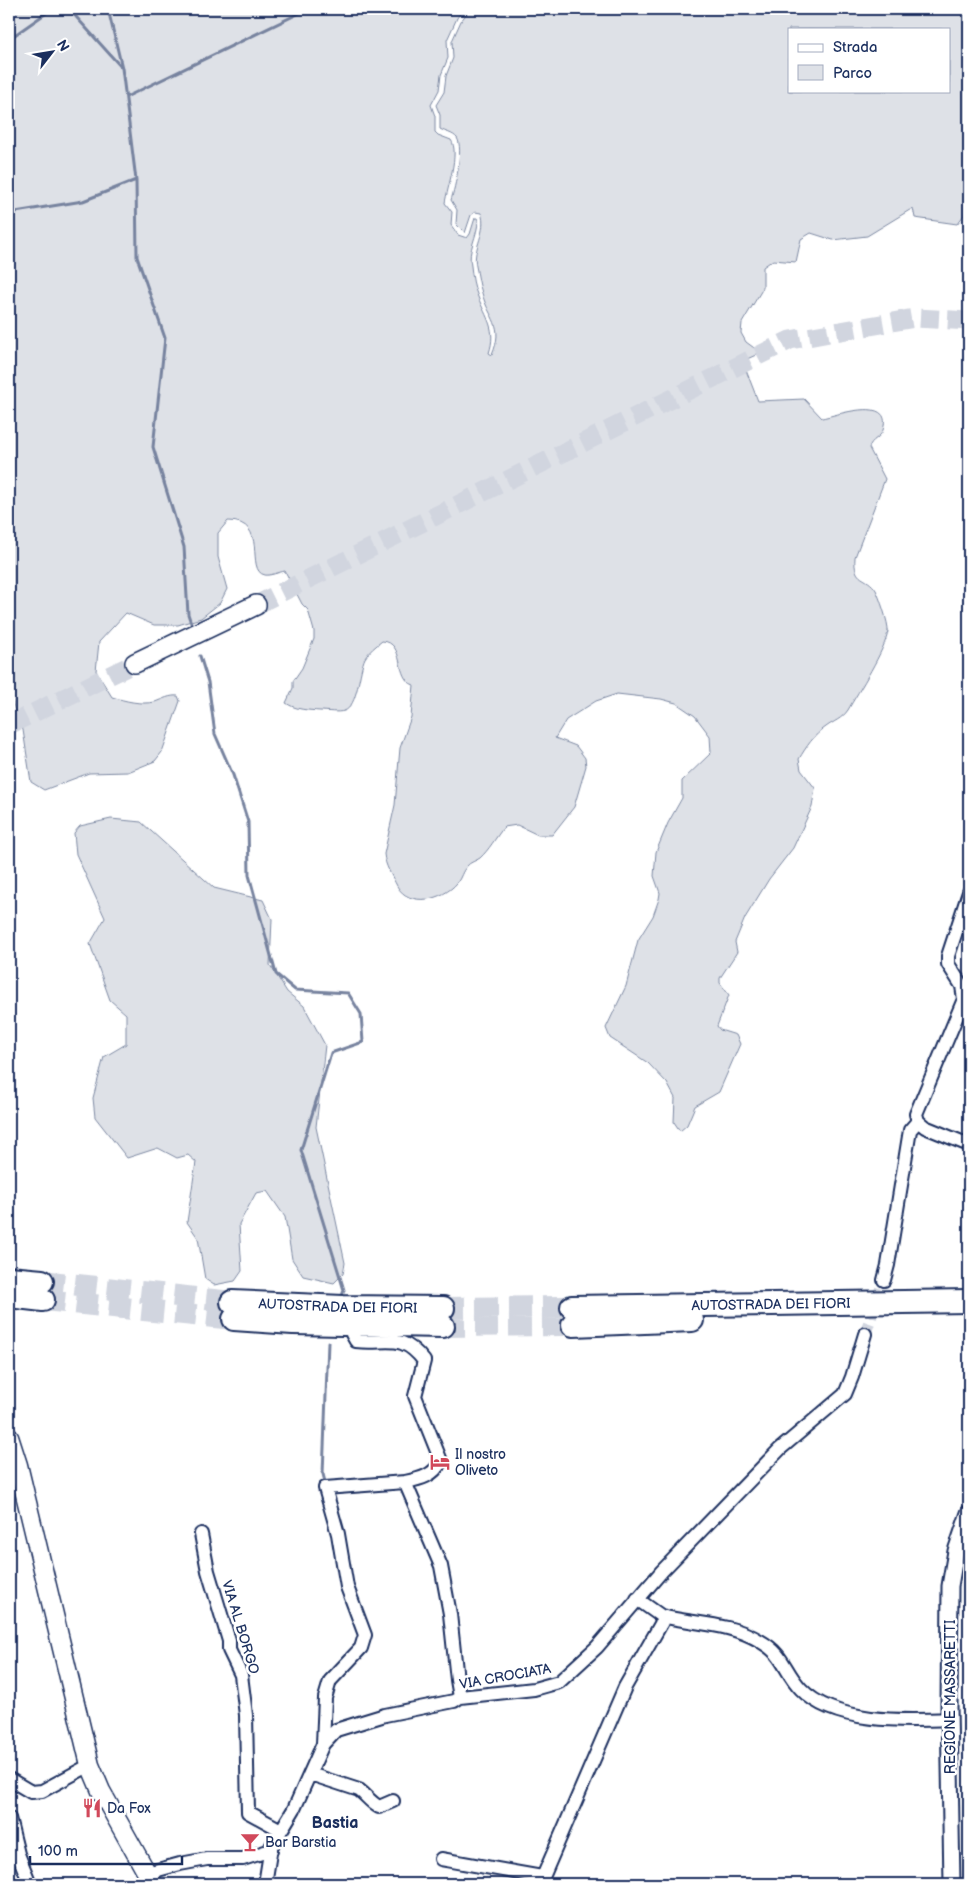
<svg xmlns="http://www.w3.org/2000/svg" width="978" height="1893" font-family="'Balsamiq Sans',sans-serif">
	<style>
		.green { fill: #dee1e7; stroke: #7c88a2; fill-rule: evenodd }
		.lines { fill: none; stroke-linecap: round; stroke-linejoin: round }
		.stream { stroke: #77839f; stroke-width: 3 }
		.minor-tunnel { stroke: #d1d5df; stroke-width: 12; stroke-dasharray: 12 6; stroke-linecap: butt }
		.primary-tunnel { stroke: #d1d5df; stroke-width: 19; stroke-dasharray: 19 9; stroke-linecap: butt }
		.motorway-tunnel { stroke: #d1d5df; stroke-width: 22; stroke-dasharray: 22 11; stroke-linecap: butt }
		.minor-casing { stroke: #1b2f5e; stroke-width: 16 }
		.tertiary-casing { stroke: #1b2f5e; stroke-width: 19 }
		.secondary-casing { stroke: #1b2f5e; stroke-width: 21 }
		.primary-casing { stroke: #1b2f5e; stroke-width: 22 }
		.motorway-casing { stroke: #1b2f5e; stroke-width: 26 }
		.minor { stroke: #fff; stroke-width: 12 }
		.tertiary { stroke: #fff; stroke-width: 15 }
		.secondary { stroke: #fff; stroke-width: 18 }
		.primary { stroke: #fff; stroke-width: 19 }
		.motorway { stroke: #fff; stroke-width: 22 }
		.labels { text-anchor: middle; stroke-width: 5; stroke-linejoin: round; paint-order: stroke }
		.street-label { font-size: 14px; fill: #1b2f5e; stroke: #fff }
		.poi-label { font-size: 14px; fill: #1b2f5e; stroke: #fff; text-anchor: start }
		.quarter-label { font-size: 16px; font-weight: bold; fill: #1b2f5e; stroke: #fff }
	</style>
	<rect width="100%" height="100%" fill="#fff"/>
	<filter id="ink" filterUnits="userSpaceOnUse"><feTurbulence type="fractalNoise" baseFrequency=".02" numOctaves="2"/><feDisplacementMap in="SourceGraphic" scale="10" xChannelSelector="R" yChannelSelector="G"/><feConvolveMatrix kernelMatrix="1 2 1 2 8 2 1 2 1" color-interpolation-filters="sRGB"/></filter>
	<g filter="url(#ink)">
		<path class="green" d="M 9,9 L 463,9 L 457,18 L 447,40 L 448,58 L 441,75 L 439,90 L 431,105 L 435,116 L 435,132 L 438,135 L 451,140 C 460,152 447,189 445,203 L 452,212 L 451,225 L 458,235 L 467,238 L 470,234 L 475,218 L 477,218 L 478,220 C 478,236 467,250 471,266 C 472,276 474,288 478,297 C 486,318 497,329 489,353 L 492,355 C 505,324 489,320 482,293 C 479,284 478,275 476,266 C 472,248 488,231 481,213 L 475,212 L 471,215 L 465,233 L 456,224 L 457,210 L 451,200 C 455,188 464,148 457,138 C 453,133 445,132 440,129 L 440,115 L 436,105 L 444,92 L 446,76 L 453,58 L 452,41 L 461,21 L 470,9 L 969,9 L 969,186 L 964,215 L 957,224 L 915,218 L 913,208 L 867,236 L 833,240 L 811,233 L 801,239 L 796,262 L 773,260 L 763,267 L 763,288 L 742,323 L 741,333 L 746,342 L 757,350 L 756,355 L 747,359 L 744,365 L 758,401 L 804,399 L 822,418 C 837,415 894,395 883,430 C 881,438 871,439 869,448 L 885,479 L 855,557 C 853,583 867,575 876,590 C 879,596 889,624 888,631 C 886,649 858,692 848,710 C 842,719 834,721 826,727 C 814,735 806,747 799,759 L 801,770 L 815,788 L 812,807 L 793,848 L 769,879 L 745,918 L 735,942 L 737,952 L 720,978 L 720,983 L 729,995 L 717,1026 L 720,1030 L 736,1035 L 740,1044 L 719,1092 L 695,1106 L 687,1125 L 680,1131 L 674,1122 L 675,1098 L 667,1083 L 648,1063 L 610,1038 L 606,1028 L 626,986 L 638,940 L 653,916 L 659,899 L 660,893 L 654,876 L 656,852 L 668,823 L 682,798 L 682,781 L 711,753 L 710,736 L 695,716 L 676,703 L 661,699 L 617,694 L 596,701 L 566,720 L 555,738 L 576,746 L 585,758 L 586,766 L 574,807 L 552,835 L 538,835 L 517,825 L 504,827 C 496,837 489,850 480,858 C 476,861 470,862 467,866 C 462,871 461,878 457,883 C 443,900 409,908 397,886 C 392,876 385,866 384,854 L 395,805 L 400,748 L 411,717 L 414,685 C 394,679 406,642 382,641 C 376,646 369,651 365,658 C 359,670 358,707 344,711 C 338,713 327,711 320,711 C 308,710 296,710 286,703 L 293,688 L 293,681 L 302,668 L 314,639 L 314,631 L 308,610 L 302,604 L 285,571 C 279,572 270,576 265,575 C 244,571 270,521 228,521 L 218,533 L 218,557 L 227,589 L 220,603 L 201,618 L 178,625 L 154,625 L 126,613 L 99,642 L 96,671 L 112,697 C 126,701 140,705 155,702 C 163,699 170,695 178,696 L 180,701 L 162,752 L 155,761 L 128,772 L 89,773 L 44,790 L 31,782 L 23,730 L 16,715 L 9,689 ZM 789,29 L 949,29 L 949,91 L 789,91 Z
			M 111,819 L 141,822 L 214,888 L 263,900 L 272,919 L 270,965 L 287,992 L 304,1006 L 325,1045 L 316,1127 L 345,1263 L 343,1274 L 334,1283 L 303,1276 L 292,1259 L 285,1217 L 267,1191 L 256,1193 L 239,1224 L 242,1271 L 235,1281 L 214,1285 L 205,1279 L 198,1238 L 187,1222 L 196,1162 L 188,1155 L 177,1158 L 158,1148 L 127,1158 L 95,1117 L 93,1098 L 104,1057 L 126,1044 L 126,1014 L 110,1000 L 90,944 L 105,918 L 76,854 L 74,833 L 80,826 Z"/>
		<g class="lines">
			<path class="stream" d="M 69,9 L 122,68
				M 108,9 L 122,68 L 136,180 L 137,257 L 165,338 L 153,447 L 184,547 L 188,614 L 192,626
				M 9,39 L 52,9
				M 126,97 L 308,9
				M 9,213 L 83,201 L 136,180
				M 200,656 L 208,682 L 215,734 L 233,775 L 248,822 L 249,875 L 276,974 L 295,990 L 348,993 L 361,1014 L 363,1042 L 331,1053 L 301,1150 L 344,1290 L 342,1296
				M 325,1482 L 323,1474 L 328,1342"/>
			<path class="minor-tunnel" d="M 865,1334 L 884,1280"/>
			<path class="primary-tunnel" d="M 256,605 L 790,340 L 915,318 L 969,321
				M 9,725 L 135,663"/>
			<path class="motorway-tunnel" d="M 42,1281 L 232,1302
				M 43,1300 L 234,1319
				M 443,1308 L 572,1307
				M 443,1326 L 573,1325"/>
			<defs>
				<path id="minor" d="M 969,892 L 948,956 L 948,964 L 962,986 L 964,999 L 916,1114 L 918,1121 L 925,1127 L 969,1145
					M 884,1280 L 888,1265 L 910,1130 L 918,1121
					M 352,1334 L 356,1341 C 387,1345 401,1331 424,1361 L 415,1396 L 441,1461 C 434,1476 420,1479 405,1482
					M 201,1534 L 208,1571 L 229,1641 L 229,1650 L 241,1675 L 246,1715 L 248,1812 L 281,1830
					M 661,1616 C 694,1624 731,1623 760,1641 C 785,1655 783,1670 801,1689 C 834,1724 905,1721 949,1719
					M 323,1744 L 336,1730 L 385,1715 L 454,1701 L 460,1697 L 534,1689 L 559,1682 L 597,1647 L 662,1571 L 780,1449 L 845,1394 L 852,1377 L 865,1334
					M 310,1774 L 359,1790 C 367,1796 370,1802 379,1807 L 393,1801
					M 9,1779 L 31,1792 L 42,1791 L 90,1765
					M 9,1818 L 18,1854 L 30,1884
					M 441,1859 L 542,1877
					M 147,1873 L 180,1864 L 207,1859 L 243,1859 L 271,1850
					M 265,1884 L 271,1847 L 294,1809 L 323,1744 L 325,1698 L 330,1681 L 361,1648 L 365,1635 L 347,1587 L 338,1534 L 325,1488 L 405,1482 L 441,1566 L 450,1614 L 457,1680 L 460,1697
					M 540,1884 L 625,1687 L 662,1622 L 661,1616 L 637,1599"/>
				<path id="tertiary" d="M 952,1884 L 949,1706 L 950,1586 L 956,1551 L 969,1513"/>
				<path id="secondary" d="M 9,1437 L 18,1465 L 90,1765 L 101,1791 L 153,1884"/>
				<path id="primary" d="M 135,663 L 256,605"/>
				<g id="motorway">
					<path d="M 9,1278 L 42,1281"/>
					<path d="M 9,1296 L 43,1300"/>
					<path id="s1" d="M 232,1302 L 343,1307 L 443,1308"/>
					<path id="s2" d="M 572,1307 L 969,1301"/>
					<path d="M 234,1319 L 293,1323 L 443,1326"/>
					<path d="M 573,1325 L 692,1320"/>
				</g>
			</defs>
			<use href="#minor" class="minor-casing"/>
			<use href="#tertiary" class="tertiary-casing"/>
			<use href="#secondary" class="secondary-casing"/>
			<use href="#primary" class="primary-casing"/>
			<use href="#motorway" class="motorway-casing"/>
			<use href="#minor" class="minor"/>
			<use href="#tertiary" class="tertiary"/>
			<use href="#secondary" class="secondary"/>
			<use href="#primary" class="primary"/>
			<use href="#motorway" class="motorway"/>
		</g>
	</g>
	<defs>
		<symbol id="hotel-bare" viewBox="-9 -9 18 18"><path d="M-6-4.5h1.5V1H6V5H4.5V3h-9V5H-6ZM-4 0a1.8 1.8 0 1 1 3.6 0ZM.5 0V-2.5h3Q6-2.5 6 0Z" fill="#d1495b" stroke="#fff" stroke-width="2.5" paint-order="stroke"/></symbol>
		<symbol id="restaurant-bare" viewBox="-9 -9 18 18"><path d="M-5-6h1v4h1v-4h1v4h1v-4h1v5L-1.5 .5V6h-2V.5L-5-1ZM5-6V6H3V1.5H1.5Q1.5-4 5-6Z" fill="#d1495b" stroke="#fff" stroke-width="2.5" paint-order="stroke"/></symbol>
		<symbol id="bar-bare" viewBox="-9 -9 18 18"><path d="M-6-5H6L.8 .8V4.5H3.5V6h-7V4.5H-.8V.8Z" fill="#d1495b" stroke="#fff" stroke-width="2.5" paint-order="stroke"/></symbol>
	</defs>
	<g fill-rule="evenodd">
		<use href="#hotel-bare" x="426" y="1448" width="28" height="28"/>
		<use href="#restaurant-bare" x="78" y="1794" width="28" height="28"/>
		<use href="#bar-bare" x="236" y="1828" width="28" height="28"/>
	</g>
	<g class="labels">
		<g class="street-label">
			<text dy="5" stroke="none"><textPath href="#s2" startOffset="199">AUTOSTRADA DEI FIORI</textPath></text>
			<text dy="5" stroke="none"><textPath href="#s1" startOffset="106">AUTOSTRADA DEI FIORI</textPath></text>
			<text transform="translate(241 1627) rotate(73)" y="5">VIA AL BORGO</text>
			<text transform="translate(505 1676) rotate(-10)" y="5">VIA CROCIATA</text>
			<text transform="translate(950 1697) rotate(-90)" y="5">REGIONE MASSARETTI</text>
		</g>
		<g class="poi-label">
			<text x="455" y="1459">Il nostro<tspan x="455" dy="16">Oliveto</tspan></text>
			<text x="107" y="1813">Da Fox</text>
			<text x="265" y="1847">Bar Barstia</text>
		</g>
		<g class="quarter-label">
			<text x="335" y="1828">Bastia</text>
		</g>
	</g>
	<rect width="978" height="1893" fill="none" stroke="#fff" stroke-width="30"/>
	<rect x="15" y="15" width="948" height="1863" fill="none" stroke="#1b2f5e" stroke-width="2" filter="url(#ink)"/>
	<rect x="788" y="28" width="162" height="65" fill="#ffffff" stroke="#a4acbf"/>
	<rect x="798" y="44" width="25" height="8" fill="#ffffff" stroke="#a4acbf"/>
	<text x="833" y="52" font-size="15" fill="#1b2f5e">Strada</text>
	<rect x="798" y="65" width="25" height="15" fill="#dee1e7" stroke="#a4acbf"/>
	<text x="833" y="78" font-size="15" fill="#1b2f5e">Parco</text>
	<g transform="translate(52 52) rotate(59)" stroke="#ffffff" stroke-width="4" paint-order="stroke">
	<path d="M0-4L9 19L0 12L-9 19Z" fill="#1b2f5e"/>
	<text y="-8" font-size="14" font-weight="bold" text-anchor="middle" fill="#1b2f5e">N</text>
	</g>
	<path d="M30 1856v8h152v-8" fill="none" stroke="#1b2f5e" stroke-width="2.5"/>
	<text x="38" y="1856" font-size="15" fill="#1b2f5e" stroke="#ffffff" stroke-width="4" paint-order="stroke">100 m</text>
</svg>
